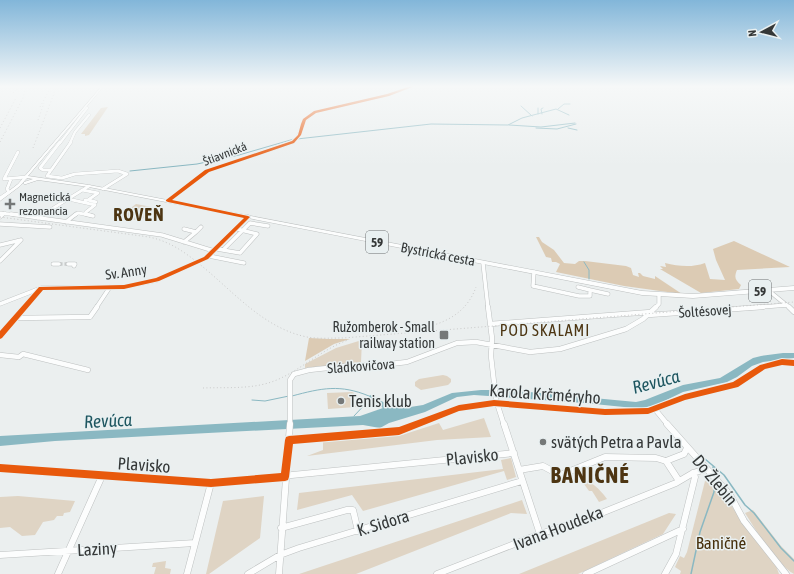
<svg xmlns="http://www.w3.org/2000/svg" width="794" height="574" font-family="'Asap Condensed',sans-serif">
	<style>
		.green { fill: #dfd4c4 }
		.forest { fill: #dccbb4 }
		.water { fill: #8ab8c2 }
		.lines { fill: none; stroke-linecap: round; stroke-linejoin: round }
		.stream-far1 { stroke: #8ab8c2; stroke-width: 1 }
		.stream { stroke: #8ab8c2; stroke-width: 1.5 }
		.minor-tunnel { stroke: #c7caca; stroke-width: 3.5; stroke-dasharray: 3.5 2; stroke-linecap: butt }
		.minor-far4-casing { stroke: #bdc0c0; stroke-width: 3 }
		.minor-far3-casing { stroke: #bdc0c0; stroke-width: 3.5 }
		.minor-far2-casing { stroke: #bdc0c0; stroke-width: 4.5 }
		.minor-far1-casing { stroke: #bdc0c0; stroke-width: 5.5 }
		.minor-casing { stroke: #bdc0c0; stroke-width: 7 }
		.major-casing { stroke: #bdc0c0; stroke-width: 1 }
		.minor-far4 { stroke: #fcfdfd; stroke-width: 2.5 }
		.minor-far3 { stroke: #fcfdfd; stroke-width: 3 }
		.minor-far2 { stroke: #fcfdfd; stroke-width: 3.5 }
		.minor-far1 { stroke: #fcfdfd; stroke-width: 4.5 }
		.minor { stroke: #fcfdfd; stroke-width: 6 }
		.major { fill: #fcfdfd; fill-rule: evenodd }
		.rail { stroke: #cacaca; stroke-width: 1; stroke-dasharray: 1 2.5; stroke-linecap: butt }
		.cycleway-casing { stroke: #e9f0f1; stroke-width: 2 }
		.cycleway { fill: #e8590c; fill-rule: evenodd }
		.poi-dot { fill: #757878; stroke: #e9f0f1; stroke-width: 1.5 }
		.labels { text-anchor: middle; stroke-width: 3; stroke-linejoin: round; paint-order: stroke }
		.far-street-label { font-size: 12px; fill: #353838; stroke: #e9f0f1 }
		.far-poi-label { font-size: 12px; fill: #353838; stroke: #e9f0f1; text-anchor: start }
		.shield { fill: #e9f0f1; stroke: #6b6f70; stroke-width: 1 }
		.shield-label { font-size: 13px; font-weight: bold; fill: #353838 }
		.street-label { font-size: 14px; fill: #353838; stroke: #e9f0f1 }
		.poi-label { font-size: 14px; fill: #353838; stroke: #e9f0f1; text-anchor: end }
		.quarter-label { font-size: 16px; letter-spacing: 1px; fill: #4d3512; stroke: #e9f0f1 }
		.near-street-label { font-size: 17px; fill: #353838; stroke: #e9f0f1 }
		.near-poi-label { font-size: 17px; fill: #353838; stroke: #e9f0f1; text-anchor: start }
		.near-park-label { font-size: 17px; fill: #48310d; stroke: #e9f0f1 }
		.district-label { font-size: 18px; font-weight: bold; letter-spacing: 1px; fill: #4d3512; stroke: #e9f0f1 }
		.near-water-label { font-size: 18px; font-style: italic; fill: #1e5660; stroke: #e9f0f1 }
		.near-district-label { font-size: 22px; font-weight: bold; letter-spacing: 1px; fill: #4d3512; stroke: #e9f0f1 }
	</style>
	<rect width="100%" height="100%" fill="#ebefef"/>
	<path class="green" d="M 108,107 L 89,135 L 85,136 L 85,134 L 81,134 L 101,108 Z
		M 136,204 L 157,208 L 140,221 L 119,217 Z
		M 362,340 L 361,362 L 305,368 L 305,364 L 336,348 Z
		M 443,375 L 447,376 L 451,379 L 451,382 L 448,385 L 421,390 L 415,386 L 415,382 L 419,379 Z
		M 352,392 L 354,393 L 353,397 L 356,407 L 328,409 L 327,393 Z
		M 484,418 L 491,437 L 437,440 L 307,456 L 323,450 L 323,442 L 402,435 L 439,423 L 443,430 Z
		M 511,458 L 516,477 L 507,480 L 504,471 L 363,511 L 352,495 L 297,510 L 299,493 L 503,469 L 501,460 Z
		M 579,477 C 592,482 599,488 607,499 L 599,502 L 592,491 L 589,491 Z
		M 705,481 L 714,483 L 775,563 L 779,574 L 680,574 L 681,571 L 675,567 L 680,556 L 684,558 L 687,552 Z
		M 18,496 L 75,501 L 70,512 L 64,513 L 63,516 L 57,516 L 54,520 L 43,522 L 35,535 L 22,536 L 10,527 L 0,528 L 0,497 Z
		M 264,496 L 260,538 L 209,574 L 206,574 L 223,501 Z
		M 522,500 L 527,514 L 511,513 L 356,574 L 299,574 Z
		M 753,510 L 781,546 L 794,559 L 794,574 C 776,564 756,530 745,513 Z
		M 669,513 L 676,514 L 663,534 L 578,574 L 519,574 Z
		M 166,561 L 165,568 L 171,569 L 170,574 L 154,574 L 156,567 L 152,567 L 153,563 Z"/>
	<path class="forest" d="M 536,237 L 539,237 L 542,242 L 554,250 L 564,263 L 575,264 L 579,261 L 585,261 L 626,266 L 631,268 L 633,275 L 639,277 L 638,273 L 640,273 L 643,276 L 655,279 L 655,276 L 682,294 L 624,286 L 556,272 L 560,264 L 556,262 L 552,262 L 551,258 L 546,257 Z
		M 734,241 L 790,267 L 737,270 C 734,277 735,280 741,285 L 739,289 L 701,293 L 660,269 L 663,269 L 660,266 L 666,267 L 665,263 C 678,266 691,268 705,263 L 710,279 L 725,280 L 716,260 L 713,249 Z
		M 309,338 L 329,339 L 350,339 L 334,344 L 305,361 Z"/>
	<path class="water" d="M 783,353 L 794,353 L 794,358 L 763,362 L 752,366 L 737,377 L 727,382 L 683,392 L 656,405 L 642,408 L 624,407 L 584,403 L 474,395 L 457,397 L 425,412 L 389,423 L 380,428 L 363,425 L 55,441 L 0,446 L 0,436 L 360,416 L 383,408 L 368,398 L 370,395 L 385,403 L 404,408 L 423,405 L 452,393 L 481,390 L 507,390 L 636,402 L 645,400 L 683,385 L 720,378 L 753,358 L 761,356 Z"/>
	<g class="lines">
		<path class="stream-far1" d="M 521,106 L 532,116
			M 538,108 L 538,114
			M 558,109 L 564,104 L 570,104
			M 542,114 L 541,109 L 543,108
			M 509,125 L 541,127 L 575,123
			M 536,128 L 557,129 L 576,124
			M 568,128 L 577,130
			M 297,139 L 431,124 L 508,125 L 522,118 L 556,109 L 569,115
			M 130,171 L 197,164 L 239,155 L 294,139
			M 584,262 L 589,270 L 589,279
			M 292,396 C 322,388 340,384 369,396
			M 252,400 L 265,401 L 289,396
			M 354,416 L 370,399"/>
		<path class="stream" d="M 705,459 L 724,475 L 745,505 L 754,513 L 781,548 L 794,561
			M 713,467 L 714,472
			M 691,574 L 700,532 L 714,492 L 714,482"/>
		<path class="minor-tunnel" d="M 59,264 L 68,264"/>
		<defs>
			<path id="minor-far4" d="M 60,143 L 87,108
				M 70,143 L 75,132 L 89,115
				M 290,143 L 297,138 L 305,120 L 315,112 L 388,95 L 413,86"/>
			<path id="minor-far3" d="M 71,142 L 47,176 L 62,178 L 75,174 L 118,171 L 127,174
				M 18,152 L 4,179 L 26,177
				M 51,170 L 43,170 L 40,168 L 60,142
				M 103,189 L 127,174
				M 82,190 L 98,193 L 88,200 L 85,200
				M 0,198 L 9,192 L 7,189 L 11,179
				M 68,199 L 95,205
				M 88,200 L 96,202
				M 168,201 L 207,171 L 293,142
				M 86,212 L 95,205
				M 0,213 L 18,215
				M 2,215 L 5,213
				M 42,215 L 89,186
				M 75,215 L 78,213 L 90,215"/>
			<path id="minor-far2" d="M 11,214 L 162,235 L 214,251
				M 85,214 L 93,216
				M 0,217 L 3,214
				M 38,218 L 44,214
				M 66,222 L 76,214
				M 0,224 L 50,227
				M 184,229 L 196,232 L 184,242
				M 196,232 L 201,227
				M 0,245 L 21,240
				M 217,249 L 240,253 L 257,234 L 237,229
				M 223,250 L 250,223 L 268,226
				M 209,256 L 244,263
				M 0,261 L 21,240
				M 483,263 L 488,308
				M 53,264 L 59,264
				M 68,264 L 75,264 L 74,266
				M 534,272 L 533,286 L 579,296 L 590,296 L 590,290 L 578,287
				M 590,290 L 608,294
				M 768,290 L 790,308
				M 0,304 L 41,288 L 124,287 L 157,280 L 206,258 L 248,217
				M 24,308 L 40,289
				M 96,308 L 110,287
				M 655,308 L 659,304 L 659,295
				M 749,308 L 787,305"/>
			<path id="minor-far1" d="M 488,307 L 492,338 L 491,356 L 496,400 L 504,425
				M 789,307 L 794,312
				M 648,315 L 763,307
				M 16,318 L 90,317 L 97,307
				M 490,324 L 651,312
				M 0,336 L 25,307
				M 0,355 L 19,357 L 23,354 L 88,370
				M 654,408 L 668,425
				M 290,425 L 290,380 L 294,374 L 309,370 L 346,366 L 382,365 L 407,362 L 457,343 L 476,342 L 530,352 L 560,349 L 626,329 L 643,319 L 656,307
				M 414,425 L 459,408 L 494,403 L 605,412 L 648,411 L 685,397 L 735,385 L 763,367 L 782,362 L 794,363"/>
			<path id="minor" d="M 504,424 L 540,534
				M 667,424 L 730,495 L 744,521 L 786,574
				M 289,440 L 399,431 L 417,424
				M 666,461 L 684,454 L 687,448
				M 0,468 L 211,483 L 514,453
				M 519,470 L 543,466 L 556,473 L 563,474 L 605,457 L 656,458 L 666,461 L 679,481
				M 281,528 L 347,510 L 353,510 L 358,531
				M 0,555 L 195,543
				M 58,574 L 102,476
				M 187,574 L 211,483
				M 248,574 L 280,555 L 299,548 L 522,481
				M 279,574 L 290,424
				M 437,574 L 540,534 L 594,516 L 676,483 L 693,473 L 706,469
				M 586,574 L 683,529
				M 665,574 L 676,554 L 695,477 L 693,473"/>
			<path id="major" d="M 102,86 L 104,86 L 28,176 L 89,185 L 642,291 L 693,294 L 794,286 L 794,290 L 693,298 L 642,295 L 89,187 L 38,180 L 26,184 L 24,184 L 24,182 L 33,179 L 27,178 L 20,186 L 0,201 L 0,198 L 18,184 Z"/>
		</defs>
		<use href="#minor-far4" class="minor-far4-casing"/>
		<use href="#minor-far3" class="minor-far3-casing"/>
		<use href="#minor-far2" class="minor-far2-casing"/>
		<use href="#minor-far1" class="minor-far1-casing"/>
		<use href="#minor" class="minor-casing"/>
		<use href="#major" class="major-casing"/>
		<use href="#minor-far4" class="minor-far4"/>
		<use href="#minor-far3" class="minor-far3"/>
		<use href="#minor-far2" class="minor-far2"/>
		<use href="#minor-far1" class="minor-far1"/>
		<use href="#minor" class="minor"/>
		<use href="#major" class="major"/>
		<path class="rail" d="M 13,93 L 21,86
			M 40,107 L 51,87
			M 38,120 L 44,103
			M 0,128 L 16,98
			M 0,142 L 23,98 L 26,86
			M 33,148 L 57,86
			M 0,217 L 149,237 C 173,242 190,256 209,272 C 238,297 267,329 307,337 C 318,339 331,338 343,338 L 794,302
			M 426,327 C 449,322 468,310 476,287
			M 203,388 C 228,387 255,390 279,379 C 303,368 323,349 348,340"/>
		<defs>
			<path id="cycleway" d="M 411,86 L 415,86 L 389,96 L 316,113 L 306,120 L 301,135 L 294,143 L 209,172 L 172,200 L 248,216 L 250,217 L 208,259 L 159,281 L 124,289 L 43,290 L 2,338 L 0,339 L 0,331 L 39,287 L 124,285 L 156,278 L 204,257 L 244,218 L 168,202 L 166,201 L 166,200 L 205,170 L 292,141 L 298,135 L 301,124 L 303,119 L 314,111 L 387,94 Z
				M 782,359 L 794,360 L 794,366 L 782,365 L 765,369 L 738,387 L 685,400 L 648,414 L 605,415 L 494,406 L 459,411 L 399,435 L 293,444 L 289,477 L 288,480 L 285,481 L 211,487 L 0,472 L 0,464 L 211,479 L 281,473 L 285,440 L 286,437 L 289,436 L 399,427 L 459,405 L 494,400 L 605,409 L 648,408 L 685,394 L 733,382 L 760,365 Z"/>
		</defs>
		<use href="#cycleway" class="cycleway-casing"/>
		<use href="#cycleway" class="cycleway"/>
	</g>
	<linearGradient id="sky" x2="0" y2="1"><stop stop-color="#82b6d9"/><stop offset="0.52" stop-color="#f6f8f8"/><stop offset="1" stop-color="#f6f8f8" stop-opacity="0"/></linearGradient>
	<rect width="794" height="166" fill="url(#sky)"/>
	<g class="poi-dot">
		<path d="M8 198h4v4h4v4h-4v4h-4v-4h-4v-4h4z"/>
		<rect x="439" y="330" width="10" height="10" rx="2"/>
		<circle cx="341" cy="401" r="4"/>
		<circle cx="543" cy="442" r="4"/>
	</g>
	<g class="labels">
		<g class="far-street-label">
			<text transform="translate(225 154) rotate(-21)" y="4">Štiavnická</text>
		</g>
		<g class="far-poi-label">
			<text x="19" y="201">Magnetická<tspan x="19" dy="14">rezonancia</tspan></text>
		</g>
		<g class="shield">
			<rect x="366" y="231" width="22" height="22" rx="3"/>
			<rect x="749" y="280" width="22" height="22" rx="3"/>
		</g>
		<g class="shield-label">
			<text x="377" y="247">59</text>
			<text x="760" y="296">59</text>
		</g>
		<g class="street-label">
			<text transform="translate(438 254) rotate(11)" y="5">Bystrická cesta</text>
			<text transform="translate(126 272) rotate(-8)" y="5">Sv. Anny</text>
			<text transform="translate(705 311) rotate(-4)" y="5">Šoltésovej</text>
			<text transform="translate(361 366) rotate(-4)" y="5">Sládkovičova</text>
		</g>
		<g class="poi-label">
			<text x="435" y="332">Ružomberok - Small<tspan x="435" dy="16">railway station</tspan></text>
		</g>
		<g class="quarter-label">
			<text x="545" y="336">POD SKALAMI</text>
		</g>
		<g class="near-street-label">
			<text transform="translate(545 394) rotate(4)" y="6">Karola Krčméryho</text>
			<text transform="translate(472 457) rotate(-6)" y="6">Plavisko</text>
			<text transform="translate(144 465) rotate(4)" y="6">Plavisko</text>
			<text transform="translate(715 480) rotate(50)" y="6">Do Žlebín</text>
			<text transform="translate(383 523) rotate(-17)" y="6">K. Sidora</text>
			<text transform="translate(558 528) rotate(-21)" y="6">Ivana Houdeka</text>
			<text transform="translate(97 549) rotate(-3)" y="6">Laziny</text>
		</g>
		<g class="near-poi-label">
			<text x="349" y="407">Tenis klub</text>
			<text x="551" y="448">svätých Petra a Pavla</text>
		</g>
		<g class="near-park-label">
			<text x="721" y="549">Baničné</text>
		</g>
		<g class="district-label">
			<text x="139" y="221">ROVEŇ</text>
		</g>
		<g class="near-water-label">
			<text transform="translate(656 382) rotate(-15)" y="6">Revúca</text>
			<text transform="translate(108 421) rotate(-3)" y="6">Revúca</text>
		</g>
		<g class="near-district-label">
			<text x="590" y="483">BANIČNÉ</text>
		</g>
	</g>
	<g transform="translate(762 32) rotate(263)" stroke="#e9f0f1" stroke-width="3" paint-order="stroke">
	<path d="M0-3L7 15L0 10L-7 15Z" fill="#353838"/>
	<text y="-6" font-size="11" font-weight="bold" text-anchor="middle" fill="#353838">N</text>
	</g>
</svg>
